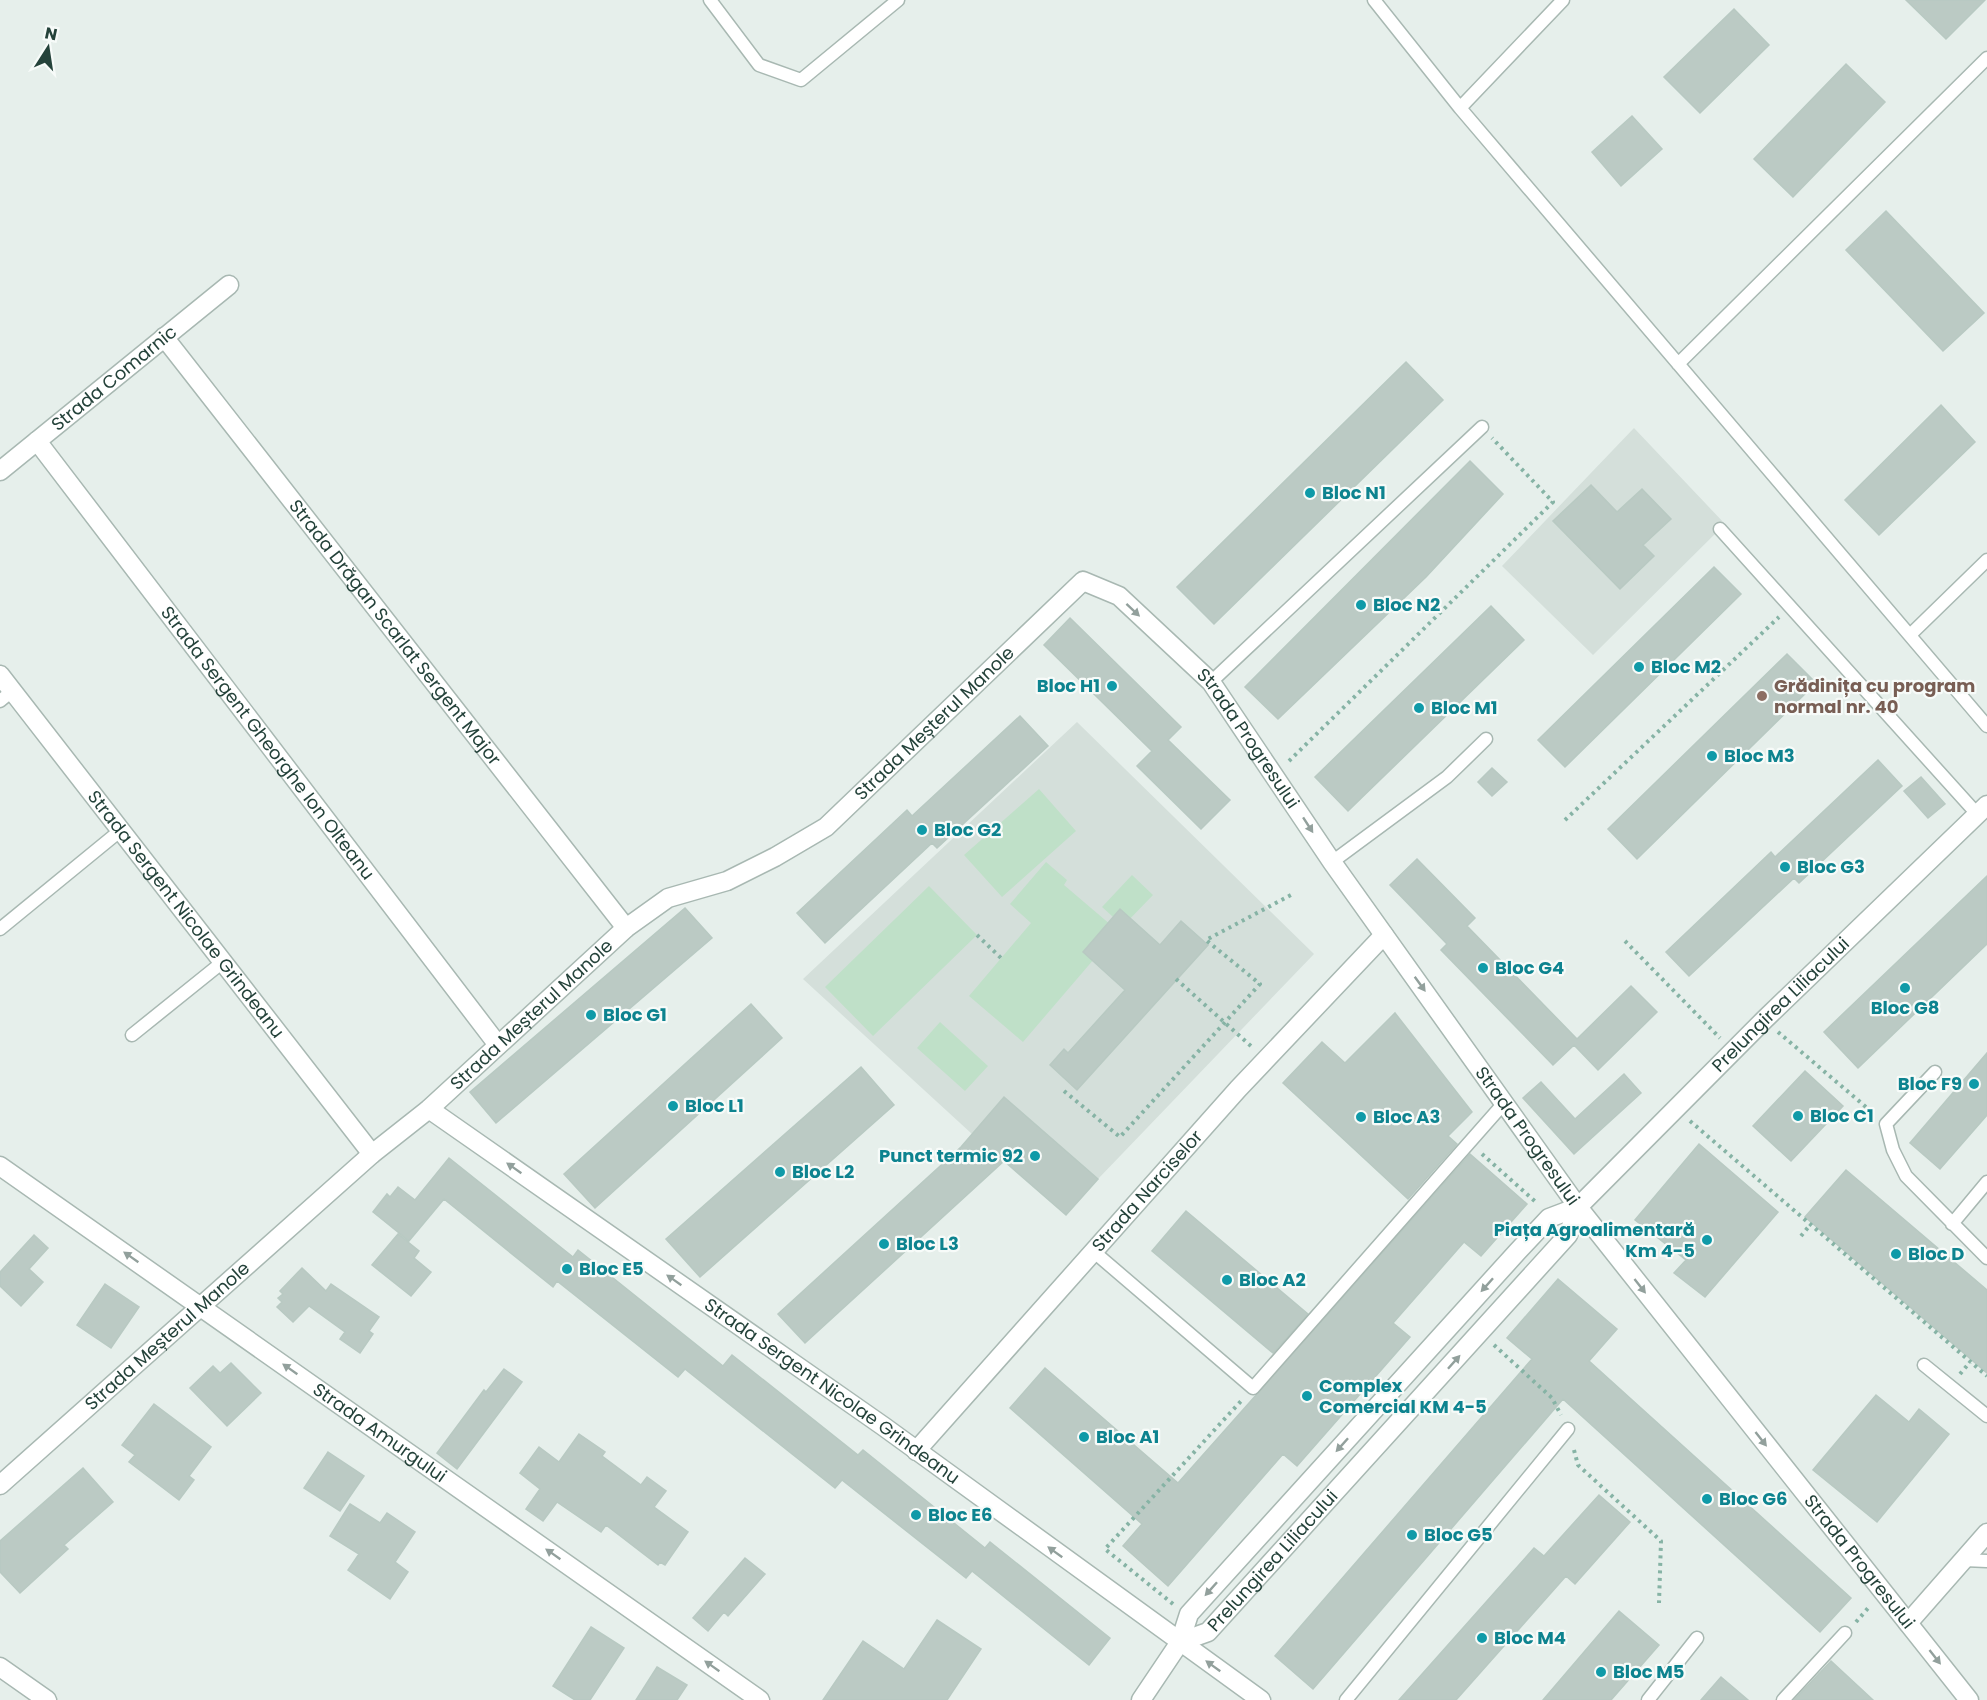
<svg xmlns="http://www.w3.org/2000/svg" width="1987" height="1700" font-family="Poppins,sans-serif">
	<style>
		.built { fill: #d4dfda }
		.green { fill: #bfe0c8 }
		.building { fill: #bbcac4; stroke: #b8c9c2; stroke-width: 1.5 }
		.lines { fill: none; stroke-linecap: round; stroke-linejoin: round }
		.service-casing { stroke: #a8b8b2; stroke-width: 15 }
		.minor-casing { stroke: #a8b8b2; stroke-width: 21 }
		.path { stroke: #86b3a5; stroke-width: 4; stroke-dasharray: 3 4.5; stroke-linecap: butt }
		.service { stroke: #fff; stroke-width: 12 }
		.minor { stroke: #fff; stroke-width: 18 }
		.oneway { fill: #92a09c }
		.culture-dot { fill: #0f9aa8; stroke: #f7fbf9; stroke-width: 2 }
		.education-dot { fill: #8d6e63; stroke: #f7fbf9; stroke-width: 2 }
		.labels { text-anchor: middle; stroke-width: 4.5; stroke-linejoin: round; paint-order: stroke }
		.street-label { font-size: 18px; fill: #24423a; stroke: #f7fbf9 }
		.culture-label { font-size: 18px; font-weight: bold; fill: #0d838f; stroke: #f7fbf9; text-anchor: start }
		.education-label { font-size: 18px; font-weight: bold; fill: #785e54; stroke: #f7fbf9; text-anchor: start }
	</style>
	<rect width="100%" height="100%" fill="#e6efeb"/>
	<path class="built" d="M 1634,428 L 1725,524 L 1593,655 L 1502,566 Z
		M 1077,722 L 1314,954 L 1098,1179 L 1004,1097 L 972,1134 L 803,979 Z"/>
	<path class="green" d="M 1039,789 L 1076,831 L 1002,897 L 964,855 Z
		M 1046,862 L 1067,880 L 1064,885 L 1118,931 L 1023,1042 L 969,996 L 1031,923 L 1010,904 Z
		M 1132,875 L 1153,895 L 1123,926 L 1102,907 Z
		M 929,886 L 977,935 L 873,1036 L 825,987 Z
		M 940,1022 L 988,1066 L 965,1091 L 917,1048 Z"/>
	<path class="building" d="M 1906,0 L 1985,0 L 1946,39 Z
		M 1734,9 L 1769,45 L 1700,113 L 1664,77 Z
		M 1846,64 L 1885,102 L 1793,197 L 1754,159 Z
		M 1632,116 L 1662,149 L 1621,186 L 1592,152 Z
		M 1886,211 L 1984,313 L 1943,351 L 1846,250 Z
		M 1406,362 L 1443,400 L 1214,624 L 1177,587 Z
		M 1941,405 L 1975,442 L 1879,535 L 1845,500 Z
		M 1470,461 L 1503,494 L 1426,577 L 1278,719 L 1245,687 Z
		M 1591,485 L 1617,512 L 1642,489 L 1671,519 L 1643,545 L 1654,556 L 1620,589 L 1553,521 Z
		M 1714,567 L 1741,594 L 1565,767 L 1538,740 Z
		M 1491,606 L 1524,640 L 1348,811 L 1315,777 Z
		M 1070,618 L 1181,727 L 1168,740 L 1230,800 L 1201,829 L 1137,766 L 1152,751 L 1044,645 Z
		M 1787,654 L 1816,683 L 1637,859 L 1608,829 Z
		M 1020,716 L 1048,746 L 937,848 L 932,843 L 825,943 L 797,913 L 907,810 L 912,816 Z
		M 1878,760 L 1902,786 L 1799,883 L 1794,878 L 1689,976 L 1666,952 L 1771,852 L 1775,857 Z
		M 1492,768 L 1507,782 L 1492,796 L 1478,782 Z
		M 1921,777 L 1945,804 L 1928,818 L 1904,791 Z
		M 1417,859 L 1475,918 L 1467,926 L 1577,1039 L 1631,986 L 1657,1012 L 1598,1070 L 1574,1045 L 1553,1065 L 1441,950 L 1447,944 L 1390,885 Z
		M 1987,876 L 1987,944 L 1858,1068 L 1824,1032 Z
		M 685,908 L 712,938 L 496,1123 L 470,1092 Z
		M 1120,909 L 1160,945 L 1181,921 L 1208,945 L 1077,1090 L 1050,1065 L 1064,1049 L 1068,1053 L 1125,990 L 1083,952 Z
		M 751,1004 L 782,1038 L 595,1208 L 564,1174 Z
		M 1395,1013 L 1472,1112 L 1448,1136 L 1457,1144 L 1408,1199 L 1283,1083 L 1322,1042 L 1345,1063 Z
		M 1987,1053 L 1987,1115 L 1940,1169 L 1910,1143 Z
		M 861,1067 L 894,1105 L 700,1277 L 666,1239 Z
		M 1805,1071 L 1843,1106 L 1791,1161 L 1753,1126 Z
		M 1624,1074 L 1641,1093 L 1574,1154 L 1523,1098 L 1541,1082 L 1575,1119 Z
		M 1004,1097 L 1098,1179 L 1066,1215 L 1004,1161 L 805,1343 L 778,1314 L 961,1147 Z
		M 1699,1144 L 1778,1212 L 1705,1297 L 1674,1273 L 1686,1260 L 1635,1220 Z
		M 1470,1154 L 1527,1204 L 1481,1256 L 1464,1242 L 1393,1323 L 1410,1337 L 1297,1466 L 1283,1454 L 1168,1586 L 1123,1546 L 1142,1524 L 1010,1408 L 1045,1368 L 1178,1483 Z
		M 449,1158 L 573,1257 L 578,1250 L 723,1366 L 732,1355 L 858,1455 L 863,1450 L 985,1548 L 990,1542 L 1110,1638 L 1089,1665 L 972,1571 L 966,1578 L 842,1480 L 835,1488 L 685,1369 L 678,1377 L 557,1281 L 553,1287 L 444,1199 L 409,1241 L 373,1212 L 387,1194 L 390,1197 L 398,1187 L 415,1200 Z
		M 1846,1170 L 1987,1290 L 1987,1373 L 1805,1217 Z
		M 1186,1211 L 1308,1314 L 1273,1353 L 1152,1251 Z
		M 398,1234 L 419,1251 L 414,1258 L 431,1272 L 411,1296 L 372,1265 Z
		M 34,1235 L 48,1248 L 29,1269 L 43,1282 L 21,1306 L 0,1286 L 0,1272 Z
		M 302,1268 L 326,1291 L 331,1284 L 379,1317 L 369,1331 L 373,1334 L 360,1353 L 340,1339 L 345,1332 L 309,1306 L 293,1322 L 277,1307 L 282,1302 L 278,1298 L 283,1294 L 280,1291 Z
		M 1558,1279 L 1617,1329 L 1589,1361 L 1851,1598 L 1820,1632 L 1563,1399 L 1313,1689 L 1275,1656 L 1532,1359 L 1507,1338 Z
		M 105,1284 L 139,1307 L 111,1348 L 77,1325 Z
		M 231,1363 L 261,1393 L 227,1426 L 190,1388 L 213,1366 L 220,1373 Z
		M 504,1369 L 522,1382 L 457,1469 L 437,1453 L 484,1390 L 486,1392 Z
		M 1876,1395 L 1909,1422 L 1919,1409 L 1949,1434 L 1877,1522 L 1813,1470 Z
		M 154,1404 L 211,1447 L 189,1476 L 194,1480 L 179,1500 L 129,1462 L 135,1455 L 122,1445 Z
		M 579,1434 L 605,1452 L 602,1456 L 641,1485 L 647,1477 L 666,1491 L 654,1507 L 688,1532 L 665,1565 L 660,1562 L 658,1565 L 606,1525 L 601,1532 L 557,1502 L 543,1521 L 526,1509 L 540,1489 L 520,1473 L 539,1447 L 559,1462 Z
		M 328,1452 L 364,1476 L 340,1511 L 304,1488 Z
		M 83,1468 L 113,1502 L 64,1545 L 68,1549 L 20,1593 L 0,1572 L 0,1541 Z
		M 1599,1495 L 1630,1522 L 1575,1584 L 1566,1576 L 1456,1700 L 1399,1700 L 1534,1548 L 1544,1556 Z
		M 350,1504 L 380,1523 L 387,1513 L 415,1532 L 395,1562 L 408,1572 L 390,1599 L 348,1570 L 359,1554 L 330,1536 Z
		M 745,1558 L 765,1574 L 728,1616 L 724,1612 L 708,1631 L 693,1618 Z
		M 1619,1611 L 1659,1645 L 1611,1700 L 1543,1700 Z
		M 937,1620 L 981,1649 L 947,1700 L 823,1700 L 863,1641 L 904,1669 Z
		M 591,1627 L 624,1648 L 590,1700 L 575,1700 L 553,1686 Z
		M 1831,1661 L 1873,1700 L 1794,1700 Z
		M 657,1667 L 687,1685 L 677,1700 L 636,1700 Z
		M 1721,1677 L 1748,1700 L 1701,1700 Z"/>
	<g class="lines">
		<defs>
			<path id="service" d="M 710,0 L 759,65 L 801,80 L 898,0
				M 1374,0 L 1460,108 L 1987,726
				M 1460,108 L 1563,0
				M 1678,364 L 1987,58
				M 1720,529 L 1978,815
				M 1910,635 L 1987,560
				M 1211,682 L 1482,427
				M 0,701 L 12,691
				M 1332,862 L 1447,777 L 1486,739
				M 0,929 L 121,830
				M 132,1035 L 224,961
				M 1935,1072 L 1886,1124 L 1893,1150 L 1906,1176 L 1987,1258
				M 1952,1224 L 1987,1182
				M 1093,1251 L 1253,1388 L 1505,1102
				M 1924,1365 L 1987,1416
				M 1964,1560 L 1987,1561
				M 1346,1700 L 1568,1429
				M 1648,1700 L 1697,1638
				M 1783,1700 L 1845,1633"/>
			<g id="minor">
				<path id="s1" d="M 164,337 L 626,928"/>
				<path id="s2" d="M 37,441 L 498,1045"/>
				<path id="s3" d="M 0,471 L 229,285"/>
				<path id="s4" d="M 0,675 L 372,1154"/>
				<path id="s5" d="M 429,1109 L 883,1426 L 1261,1700"/>
				<path id="s6" d="M 0,1166 L 760,1700"/>
				<path id="s7" d="M 916,1451 L 1238,1089 L 1384,935"/>
				<path id="s8" d="M 0,1485 L 372,1154 L 429,1109 L 626,928 L 668,898 L 727,881 L 775,857 L 826,827 L 1083,581 L 1119,596 L 1211,682 L 1332,862 L 1578,1207 L 1969,1700"/>
				<path d="M 1908,1623 L 1987,1533"/>
				<path id="s9" d="M 1180,1642 L 1208,1632 L 1568,1235 L 1578,1207"/>
				<path d="M 0,1667 L 47,1700"/>
				<path id="s10" d="M 1141,1700 L 1180,1642 L 1189,1614 L 1518,1251 L 1549,1218 L 1578,1207 L 1764,1020 L 1987,805"/>
			</g>
		</defs>
		<use href="#service" class="service-casing"/>
		<use href="#minor" class="minor-casing"/>
		<path class="path" d="M 1289,761 L 1553,502 L 1492,438
			M 1565,820 L 1779,617
			M 977,935 L 1001,958
			M 1625,941 L 1720,1038
			M 1176,979 L 1252,1047
			M 1778,1032 L 1873,1113
			M 1064,1091 L 1120,1137 L 1260,984 L 1206,940 L 1291,895
			M 1690,1121 L 1987,1376
			M 1482,1154 L 1537,1203
			M 1801,1236 L 1810,1225
			M 1494,1345 L 1552,1398 L 1561,1415
			M 1960,1374 L 1970,1362
			M 1574,1450 L 1578,1465 L 1661,1541 L 1659,1603
			M 1173,1604 L 1105,1549 L 1242,1400
			M 1856,1622 L 1869,1607"/>
		<use href="#service" class="service"/>
		<use href="#minor" class="minor"/>
	</g>
	<defs><path id="oneway-solid" d="M-6-.8H1V-3.2L6.5 0L1 3.2V.8H-6Z" transform="scale(1.5)"/></defs>
	<g class="oneway">
		<use href="#oneway-solid" transform="translate(1133 610) rotate(43)"/>
		<use href="#oneway-solid" transform="translate(1308 825) rotate(57)"/>
		<use href="#oneway-solid" transform="translate(1420 984) rotate(54)"/>
		<use href="#oneway-solid" transform="translate(514 1168) rotate(-145)"/>
		<use href="#oneway-solid" transform="translate(131 1257) rotate(-145)"/>
		<use href="#oneway-solid" transform="translate(674 1280) rotate(-145)"/>
		<use href="#oneway-solid" transform="translate(1487 1285) rotate(132)"/>
		<use href="#oneway-solid" transform="translate(1640 1286) rotate(52)"/>
		<use href="#oneway-solid" transform="translate(1454 1362) rotate(-48)"/>
		<use href="#oneway-solid" transform="translate(290 1369) rotate(-145)"/>
		<use href="#oneway-solid" transform="translate(1761 1439) rotate(52)"/>
		<use href="#oneway-solid" transform="translate(1342 1445) rotate(132)"/>
		<use href="#oneway-solid" transform="translate(1055 1552) rotate(-144)"/>
		<use href="#oneway-solid" transform="translate(553 1554) rotate(-145)"/>
		<use href="#oneway-solid" transform="translate(1211 1589) rotate(132)"/>
		<use href="#oneway-solid" transform="translate(1935 1657) rotate(52)"/>
		<use href="#oneway-solid" transform="translate(712 1666) rotate(-145)"/>
		<use href="#oneway-solid" transform="translate(1213 1666) rotate(-144)"/>
	</g>
	<g class="culture-dot">
		<circle cx="1310" cy="493" r="6"/>
		<circle cx="1361" cy="605" r="6"/>
		<circle cx="1639" cy="667" r="6"/>
		<circle cx="1112" cy="686" r="6"/>
		<circle cx="1419" cy="708" r="6"/>
		<circle cx="1712" cy="756" r="6"/>
		<circle cx="922" cy="830" r="6"/>
		<circle cx="1785" cy="867" r="6"/>
		<circle cx="1483" cy="968" r="6"/>
		<circle cx="1905" cy="988" r="6"/>
		<circle cx="591" cy="1015" r="6"/>
		<circle cx="1974" cy="1084" r="6"/>
		<circle cx="673" cy="1106" r="6"/>
		<circle cx="1798" cy="1116" r="6"/>
		<circle cx="1361" cy="1117" r="6"/>
		<circle cx="1035" cy="1156" r="6"/>
		<circle cx="780" cy="1172" r="6"/>
		<circle cx="1707" cy="1240" r="6"/>
		<circle cx="884" cy="1244" r="6"/>
		<circle cx="1896" cy="1254" r="6"/>
		<circle cx="567" cy="1269" r="6"/>
		<circle cx="1227" cy="1280" r="6"/>
		<circle cx="1307" cy="1396" r="6"/>
		<circle cx="1084" cy="1437" r="6"/>
		<circle cx="1707" cy="1499" r="6"/>
		<circle cx="916" cy="1515" r="6"/>
		<circle cx="1412" cy="1535" r="6"/>
		<circle cx="1482" cy="1638" r="6"/>
		<circle cx="1601" cy="1672" r="6"/>
	</g>
	<circle class="education-dot" cx="1762" cy="696" r="6"/>
	<g class="labels">
		<g class="street-label">
			<text dy="6" stroke="none"><textPath href="#s3" startOffset="147">Strada Comarnic</textPath></text>
			<text dy="6" stroke="none"><textPath href="#s1" startOffset="375">Strada Drăgan Scarlat Sergent Major</textPath></text>
			<text dy="6" stroke="none"><textPath href="#s8" startOffset="1214">Strada Meșterul Manole</textPath></text>
			<text dy="6" stroke="none"><textPath href="#s8" startOffset="1652">Strada Progresului</textPath></text>
			<text dy="6" stroke="none"><textPath href="#s2" startOffset="380">Strada Sergent Gheorghe Ion Olteanu</textPath></text>
			<text dy="6" stroke="none"><textPath href="#s4" startOffset="303">Strada Sergent Nicolae Grindeanu</textPath></text>
			<text dy="6" stroke="none"><textPath href="#s10" startOffset="952">Prelungirea Liliacului</textPath></text>
			<text dy="6" stroke="none"><textPath href="#s8" startOffset="710">Strada Meșterul Manole</textPath></text>
			<text dy="6" stroke="none"><textPath href="#s8" startOffset="2138">Strada Progresului</textPath></text>
			<text dy="6" stroke="none"><textPath href="#s7" startOffset="348">Strada Narciselor</textPath></text>
			<text dy="6" stroke="none"><textPath href="#s8" startOffset="224">Strada Meșterul Manole</textPath></text>
			<text dy="6" stroke="none"><textPath href="#s5" startOffset="492">Strada Sergent Nicolae Grindeanu</textPath></text>
			<text dy="6" stroke="none"><textPath href="#s6" startOffset="464">Strada Amurgului</textPath></text>
			<text dy="6" stroke="none"><textPath href="#s9" startOffset="126">Prelungirea Liliacului</textPath></text>
			<text dy="6" stroke="none"><textPath href="#s8" startOffset="2678">Strada Progresului</textPath></text>
		</g>
		<g class="culture-label">
			<text x="1322" y="499">Bloc N1</text>
			<text x="1373" y="611">Bloc N2</text>
			<text x="1651" y="673">Bloc M2</text>
			<text x="1100" y="692" text-anchor="end">Bloc H1</text>
			<text x="1431" y="714">Bloc M1</text>
			<text x="1724" y="762">Bloc M3</text>
			<text x="934" y="836">Bloc G2</text>
			<text x="1797" y="873">Bloc G3</text>
			<text x="1495" y="974">Bloc G4</text>
			<text x="1905" y="1014" text-anchor="middle">Bloc G8</text>
			<text x="603" y="1021">Bloc G1</text>
			<text x="1962" y="1090" text-anchor="end">Bloc F9</text>
			<text x="685" y="1112">Bloc L1</text>
			<text x="1810" y="1122">Bloc C1</text>
			<text x="1373" y="1123">Bloc A3</text>
			<text x="1023" y="1162" text-anchor="end">Punct termic 92</text>
			<text x="792" y="1178">Bloc L2</text>
			<text x="1695" y="1236" text-anchor="end">Piața Agroalimentară<tspan x="1695" dy="21">Km 4-5</tspan></text>
			<text x="896" y="1250">Bloc L3</text>
			<text x="1908" y="1260">Bloc D</text>
			<text x="579" y="1275">Bloc E5</text>
			<text x="1239" y="1286">Bloc A2</text>
			<text x="1319" y="1392">Complex<tspan x="1319" dy="21">Comercial KM 4-5</tspan></text>
			<text x="1096" y="1443">Bloc A1</text>
			<text x="1719" y="1505">Bloc G6</text>
			<text x="928" y="1521">Bloc E6</text>
			<text x="1424" y="1541">Bloc G5</text>
			<text x="1494" y="1644">Bloc M4</text>
			<text x="1613" y="1678">Bloc M5</text>
		</g>
		<g class="education-label">
			<text x="1774" y="692">Grădinița cu program<tspan x="1774" dy="21">normal nr. 40</tspan></text>
		</g>
	</g>
	<g transform="translate(48 48) rotate(12)" stroke="#f7fbf9" stroke-width="4.5" paint-order="stroke">
	<path d="M0-4.5L10 22L0 15L-10 22Z" fill="#24423a"/>
	<text y="-9" font-size="16" font-weight="bold" text-anchor="middle" fill="#24423a">N</text>
	</g>
</svg>
